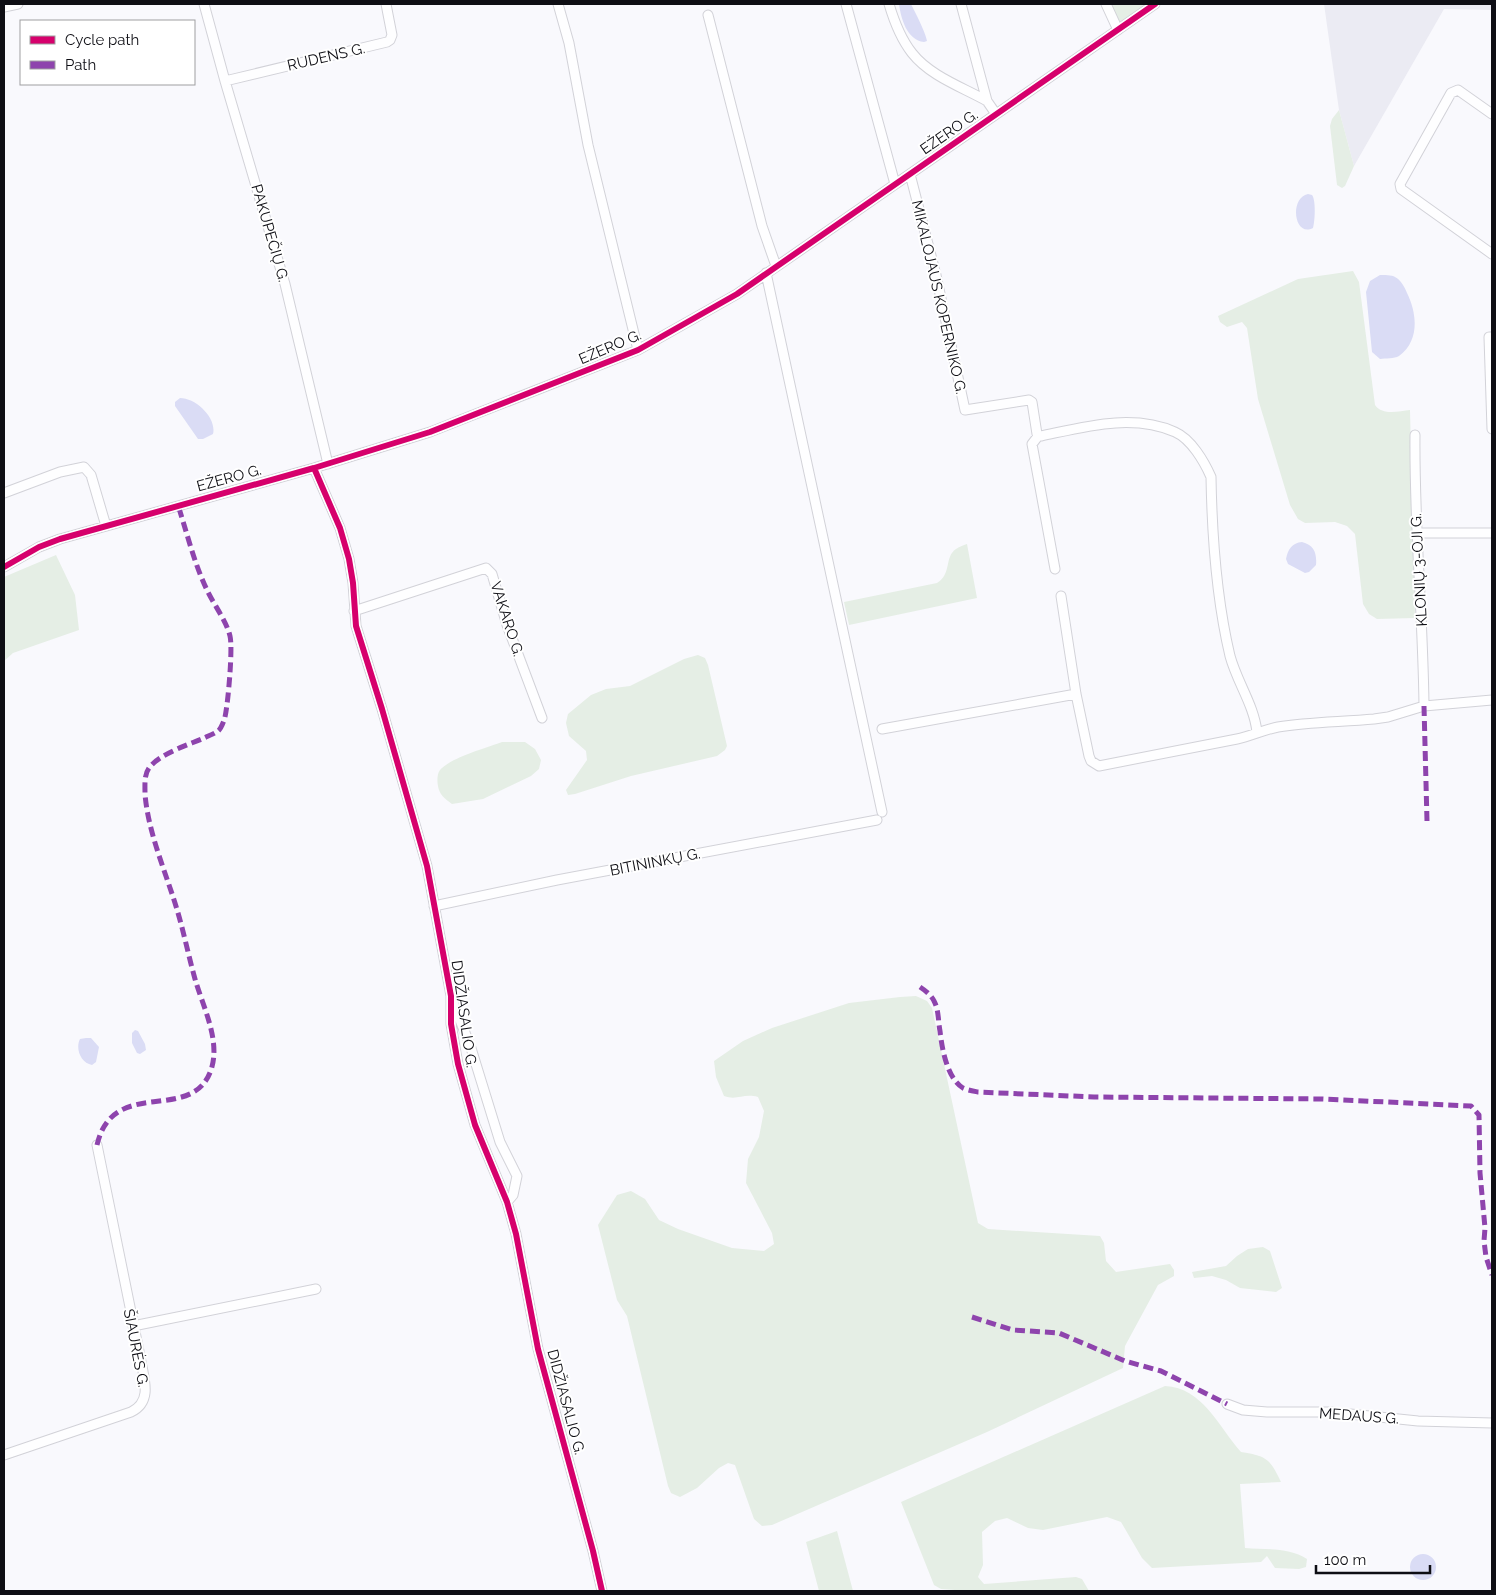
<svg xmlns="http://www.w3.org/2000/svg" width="1496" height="1595" font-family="Raleway,sans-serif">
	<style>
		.built { fill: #ebebf3 }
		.green { fill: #e5eee5 }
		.water { fill: #dadcf5 }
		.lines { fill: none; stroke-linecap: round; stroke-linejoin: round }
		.street-casing { stroke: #d2d2d8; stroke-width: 11 }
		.street { stroke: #fefeff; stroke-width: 9 }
		.quiet { stroke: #8e44ad; stroke-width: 5; stroke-dasharray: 10 5; stroke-linecap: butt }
		.cycleway-casing { stroke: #fff; stroke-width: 9 }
		.cycleway { stroke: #d6006c; stroke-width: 6 }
		.labels { text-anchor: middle; stroke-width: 4; stroke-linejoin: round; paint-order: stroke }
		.street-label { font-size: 15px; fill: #0e0e14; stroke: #fff }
	</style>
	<rect width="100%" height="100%" fill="#f9f9fd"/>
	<path class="built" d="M 1324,4 L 1492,4 L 1492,10 L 1444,9 L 1354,166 L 1339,110 Z"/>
	<path class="green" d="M 1111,4 L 1148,4 L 1120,24 Z
		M 1339,110 L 1354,166 L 1345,186 L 1342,188 L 1337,185 L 1330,126 L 1332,119 Z
		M 1353,271 L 1359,282 L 1375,405 C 1383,416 1399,411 1410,410 L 1415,618 L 1377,619 L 1369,614 L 1363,604 L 1355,534 L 1347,526 L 1335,522 L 1305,523 L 1298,519 L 1290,505 L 1258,399 L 1247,328 L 1242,322 L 1227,327 L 1220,322 L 1218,316 L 1298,279 Z
		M 967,544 L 977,598 L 849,625 L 844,602 L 937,583 C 952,574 944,557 956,549 C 959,547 963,545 967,544 Z
		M 56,555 L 75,595 L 79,630 L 13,653 L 4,661 L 4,577 Z
		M 698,655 L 705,658 L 708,665 L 727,746 L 725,750 L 717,756 L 631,776 L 575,794 L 568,795 L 566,790 L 587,760 L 586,751 L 569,736 L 566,723 L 568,714 L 591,695 L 606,689 L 630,686 L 684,659 Z
		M 502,742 L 525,742 L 535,749 L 541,760 L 539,769 L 531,776 L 483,799 L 452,804 C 445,799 439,794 438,786 C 437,781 437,774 440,770 C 450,758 486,748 502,742 Z
		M 916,996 L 927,1001 L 932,1008 L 978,1223 L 988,1229 L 1100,1236 L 1104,1243 L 1106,1261 L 1116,1272 L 1170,1264 L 1174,1270 L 1174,1276 L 1158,1285 L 1125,1346 L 1123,1368 L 987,1432 L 772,1525 L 762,1526 L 754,1519 L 735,1465 L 728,1463 L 719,1468 L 697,1488 L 680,1497 L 671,1493 L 668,1486 L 627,1316 L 617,1300 L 598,1225 L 617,1195 L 631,1191 L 645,1199 L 659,1220 L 678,1229 L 732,1248 L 764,1251 L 774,1244 L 772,1233 L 746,1183 L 748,1159 L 759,1137 L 764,1111 L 758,1097 C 743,1093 737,1101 724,1096 L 716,1077 L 714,1061 L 743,1041 L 772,1028 L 849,1003 L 900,997 Z
		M 1263,1247 L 1270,1251 L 1282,1288 L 1276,1292 L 1240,1288 L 1226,1280 L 1212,1276 L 1194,1278 L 1192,1272 L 1226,1266 L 1237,1256 L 1248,1249 Z
		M 1165,1386 C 1203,1388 1218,1426 1241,1452 C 1267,1456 1270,1459 1281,1482 L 1240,1484 L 1245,1548 C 1266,1550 1289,1547 1307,1559 L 1306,1567 L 1299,1569 L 1275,1568 L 1267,1556 L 1261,1562 L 1152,1568 L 1142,1558 L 1121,1522 L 1107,1517 L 1043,1530 L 1028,1528 L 1007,1518 L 995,1521 L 982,1532 L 983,1565 L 978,1577 L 984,1584 L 1076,1577 L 1082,1579 L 1089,1591 L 969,1591 L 941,1589 L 934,1585 L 901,1502 Z
		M 837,1531 L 853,1591 L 819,1591 L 806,1542 Z"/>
	<path class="water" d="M 899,4 L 911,4 C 915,12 926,33 927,41 L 924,42 C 907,40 901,19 899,4 Z
		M 1308,194 L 1312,195 C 1316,200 1315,221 1313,228 C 1294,238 1289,198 1308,194 Z
		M 1380,275 C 1384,275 1392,275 1395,277 C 1401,280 1405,288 1407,293 C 1417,313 1420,341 1399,356 C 1394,359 1386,358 1380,359 L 1372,352 L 1366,292 L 1370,281 Z
		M 180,398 C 196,398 217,418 213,434 L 203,439 L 198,439 L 175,406 L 175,402 Z
		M 1302,542 C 1314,545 1317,553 1316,565 L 1309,572 L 1305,573 L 1288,564 L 1286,559 C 1288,549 1292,543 1302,542 Z
		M 135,1030 L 138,1031 L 145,1044 L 146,1050 L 140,1054 L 137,1053 L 132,1043 L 132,1033 Z
		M 86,1038 L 91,1038 L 99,1047 L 96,1062 L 92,1065 C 81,1063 75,1049 80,1039 Z
		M1410 1567a13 13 0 1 1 26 0a13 13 0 1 1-26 0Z"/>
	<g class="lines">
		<defs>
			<path id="street" d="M 204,4 L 225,81 L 285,284 L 328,464
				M 558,4 L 569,43 L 588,145 L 638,350
				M 846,4 L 895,184
				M 889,4 C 894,21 901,39 912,53 C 930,76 962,87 987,101
				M 961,4 L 987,101 L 996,114
				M 1106,4 L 1118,30
				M 4,7 L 18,4
				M 708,15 L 762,226 L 776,266
				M 225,81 L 387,42 L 390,40 L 392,35 L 386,4
				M 1492,114 L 1458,90 L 1451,93 L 1400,184 L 1401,189 L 1492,254
				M 910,174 L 936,275 L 965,410 L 1029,400 L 1032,402 L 1037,434 L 1041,436 C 1084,427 1132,413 1175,432 C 1191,439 1204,461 1211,477 C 1212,537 1216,597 1230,656 C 1237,682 1254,705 1257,732
				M 766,273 L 882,812
				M 1492,337 L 1489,337 L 1492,429
				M 1039,435 L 1032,444 L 1055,569
				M 1415,435 C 1414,525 1423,615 1424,706
				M 314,468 L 340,528 L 349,559 L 353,583 L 356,626 L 382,709 L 427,866 L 451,996 L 451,1024 L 458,1064 L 475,1125 L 507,1202 L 516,1234 L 538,1349 L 593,1551 L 602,1591
				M 4,493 L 60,472 L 84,467 L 91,475 L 106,526
				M 1418,533 L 1492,533
				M 4,567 L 39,547 L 60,539 L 314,468 L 430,432 L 638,350 L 737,294 L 1155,4
				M 1061,596 L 1076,694 L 1089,756 L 1091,761 L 1099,766 L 1237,739 C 1251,736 1263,730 1278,727 C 1309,722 1342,722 1374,719 L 1388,717 L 1424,706 L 1492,700
				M 354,611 L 486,568 L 492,574 L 507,625 L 542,718
				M 882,729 L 1076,694
				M 434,906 L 557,880 L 877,820
				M 451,997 L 471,1048 L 500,1142 L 517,1176 L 513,1195 L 507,1202
				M 133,1326 L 316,1289
				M 1227,1404 L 1243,1410 L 1267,1412 L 1331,1412 L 1418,1421 L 1492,1423
				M 4,1455 L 131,1412 C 154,1401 143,1376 140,1356 L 97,1145"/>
		</defs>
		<use href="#street" class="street-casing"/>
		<use href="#street" class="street"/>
		<path class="quiet" d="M 1424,706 L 1427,821
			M 920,987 C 926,991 931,995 934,1001 C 939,1010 938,1021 940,1031 C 942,1049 947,1078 963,1088 C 967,1090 973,1091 978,1092 L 1094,1097 L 1323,1099 L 1471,1106 L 1479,1115 L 1480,1173 L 1485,1228 L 1484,1241 L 1486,1257 L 1492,1275
			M 97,1145 C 113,1075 192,1125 211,1070 C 221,1041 203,1007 195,979 C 188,954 183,928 175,903 C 164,868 148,831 145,794 C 145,785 144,775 149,768 C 159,754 188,745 204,738 C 208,736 214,734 218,731 C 221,729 224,721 225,717 C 228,704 233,648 230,636 C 226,620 214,605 207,590 C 194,563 187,533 178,505
			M 972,1317 L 1013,1330 L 1059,1333 L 1125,1361 L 1161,1371 L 1227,1404"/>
		<defs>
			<path id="cycleway" d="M 314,468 L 340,528 L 349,559 L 353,583 L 356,626 L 382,709 L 427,866 L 451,996 L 451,1024 L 458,1064 L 475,1125 L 507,1202 L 516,1234 L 538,1349 L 593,1551 L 602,1591
				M 4,567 L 39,547 L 60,539 L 314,468 L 430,432 L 638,350 L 737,294 L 1155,4"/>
		</defs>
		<use href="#cycleway" class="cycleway-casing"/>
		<use href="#cycleway" class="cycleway"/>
	</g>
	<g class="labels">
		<g class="street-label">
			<text transform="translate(326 57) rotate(-13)" y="5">RUDENS G.</text>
			<text transform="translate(949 132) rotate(-35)" y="5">EŽERO G.</text>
			<text transform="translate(270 233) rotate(74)" y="5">PAKUPEČIŲ G.</text>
			<text transform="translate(939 297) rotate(77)" y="5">MIKALOJAUS KOPERNIKO G.</text>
			<text transform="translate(610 347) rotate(-23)" y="5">EŽERO G.</text>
			<text transform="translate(229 478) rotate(-15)" y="5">EŽERO G.</text>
			<text transform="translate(1419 570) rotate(-93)" y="5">KLONIŲ 3-OJI G.</text>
			<text transform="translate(507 619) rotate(72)" y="5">VAKARO G.</text>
			<text transform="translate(655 862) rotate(-11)" y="5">BITININKŲ G.</text>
			<text transform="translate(464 1014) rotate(82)" y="5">DIDŽIASALIO G.</text>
			<text transform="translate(136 1348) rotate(79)" y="5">ŠIAURĖS G.</text>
			<text transform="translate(566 1402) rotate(75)" y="5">DIDŽIASALIO G.</text>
			<text transform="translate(1359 1416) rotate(4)" y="5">MEDAUS G.</text>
		</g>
	</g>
	<rect width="1496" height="1595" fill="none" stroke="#0e0e14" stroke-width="10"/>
	<rect x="20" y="20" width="175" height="65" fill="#ffffff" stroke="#9f9fa1"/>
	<rect x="30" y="36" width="25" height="8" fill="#d6006c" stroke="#9f9fa1"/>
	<text x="65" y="45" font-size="15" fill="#0e0e14">Cycle path</text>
	<rect x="30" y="61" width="25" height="8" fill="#8e44ad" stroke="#9f9fa1"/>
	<text x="65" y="70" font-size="15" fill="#0e0e14">Path</text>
	<path d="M1316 1565v8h114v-8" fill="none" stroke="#0e0e14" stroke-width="2.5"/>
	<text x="1324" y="1565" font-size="15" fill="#0e0e14" stroke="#ffffff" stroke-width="4" paint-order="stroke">100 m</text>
</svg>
